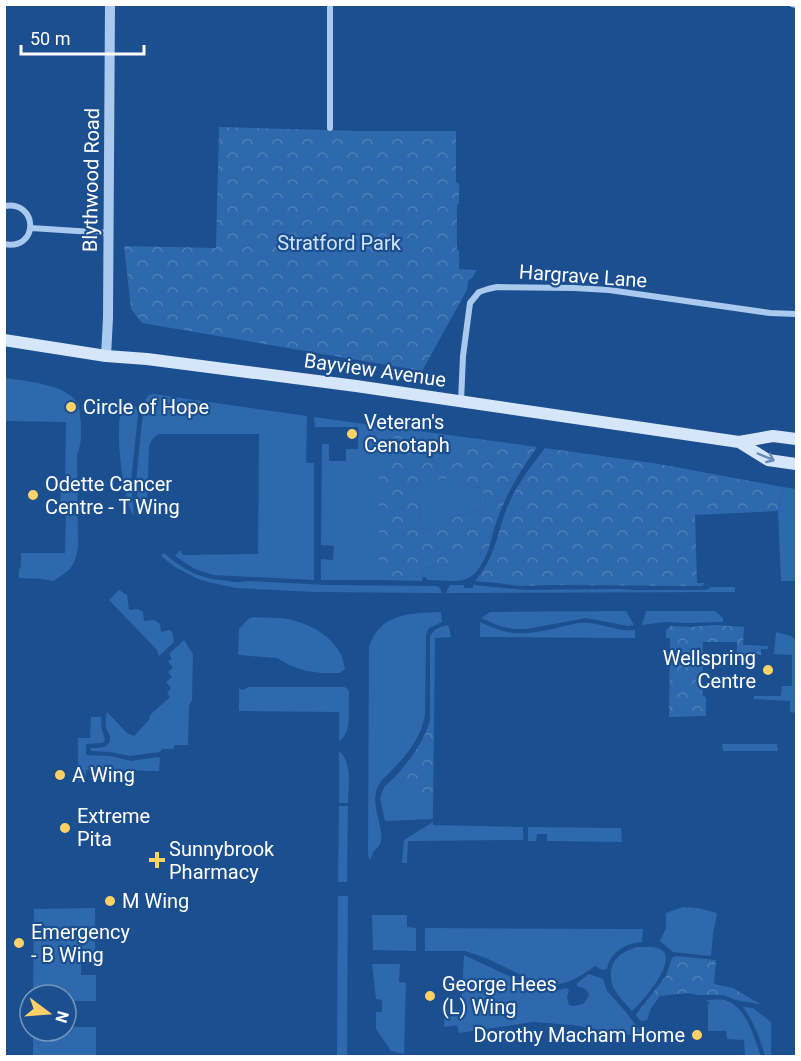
<svg xmlns="http://www.w3.org/2000/svg" width="801" height="1061" font-family="Roboto,sans-serif">
	<style>
		.grass { fill: #2e69ad }
		.forest { fill: url(#forest-crowns); fill-rule: evenodd }
		.lines { fill: none; stroke-linecap: round; stroke-linejoin: round }
		.minor { stroke: #a9c9ee; stroke-width: 6 }
		.tertiary { stroke: #a9c9ee; stroke-width: 10 }
		.secondary { stroke: #d6e6fa; stroke-width: 12 }
		.oneway { stroke: #668bba }
		.poi-dot { fill: #ffd166; stroke: #1b4f8f; stroke-width: 2 }
		.labels { text-anchor: middle; stroke-width: 4.5; stroke-linejoin: round; paint-order: stroke }
		.street-label { font-size: 20px; fill: #fff; stroke: #1b4f8f }
		.park-label { font-size: 20px; fill: #cfe3fa; stroke: #1b4f8f }
		.poi-label { font-size: 20px; fill: #fff; stroke: #1b4f8f; text-anchor: start }
	</style>
	<defs>
		<pattern id="forest-crowns" width="20" height="18" patternUnits="userSpaceOnUse" patternTransform="scale(1.5)"><rect width="20" height="18" fill="#2e69ad"/><path d="M2 6a3 3 0 1 1 6 0M12 15a3 3 0 1 1 6 0" fill="none" stroke="#4d80b9"/></pattern>
	</defs>
	<rect width="100%" height="100%" fill="#1b4f8f"/>
	<path class="grass" d="M 4,378 C 24,381 68,384 78,404 C 80,409 80,417 81,423 C 81,436 82,442 77,455 L 78,547 C 75,567 70,571 53,581 L 43,579 L 19,578 L 19,569 L 21,568 L 21,553 L 65,553 L 66,515 L 60,514 L 61,489 L 65,488 L 66,422 L 5,421 Z
		M 153,394 L 307,416 L 306,463 L 314,463 L 314,580 L 213,575 L 195,569 L 175,556 L 180,550 L 183,555 L 258,554 L 259,434 L 159,434 C 153,437 151,441 149,447 L 147,504 L 138,505 L 136,483 L 141,430 L 145,400 L 149,395 Z
		M 125,404 C 134,403 137,406 138,415 L 131,481 L 134,516 C 123,502 116,436 120,417 C 120,412 123,408 125,404 Z
		M 314,417 L 379,426 L 379,580 L 321,580 L 321,559 L 333,560 L 334,546 L 321,545 L 322,444 L 329,444 L 329,461 L 346,461 L 346,449 L 358,449 L 358,427 L 315,427 Z
		M 405,429 L 471,438 L 449,467 L 431,461 L 416,449 L 401,446 Z
		M 447,479 L 480,488 L 486,498 L 485,508 L 451,518 L 422,533 L 418,491 L 422,480 Z
		M 783,487 L 796,489 L 796,581 L 781,581 L 778,511 Z
		M 488,551 C 473,587 462,581 427,580 L 426,577 L 423,578 L 423,568 L 446,565 Z
		M 164,553 C 187,572 198,578 228,581 C 234,582 240,583 247,581 L 328,585 L 436,586 L 440,588 L 442,593 L 313,592 L 236,588 L 208,582 L 196,578 L 175,567 L 162,557 L 162,555 Z
		M 450,585 L 464,585 L 464,588 L 473,588 L 473,585 L 526,590 L 618,589 L 635,590 L 706,590 L 711,587 L 735,587 L 735,592 L 446,593 Z
		M 119,590 L 127,595 L 129,610 L 138,609 L 143,612 L 144,621 L 154,620 L 160,624 L 161,632 L 170,630 L 172,632 L 174,642 L 159,656 L 157,650 L 109,600 Z
		M 626,611 L 634,625 L 628,626 L 586,618 L 527,629 L 512,629 L 499,626 L 481,618 L 490,612 Z
		M 646,611 L 715,611 L 723,618 L 723,622 L 686,623 L 666,622 L 642,625 Z
		M 441,612 L 442,622 L 429,628 L 426,634 L 425,715 C 421,738 407,755 391,771 C 386,777 379,781 377,789 C 370,806 386,832 380,844 C 380,846 375,850 374,851 C 372,854 372,857 370,860 L 368,855 L 369,648 C 378,613 411,613 441,612 Z
		M 253,617 C 266,618 280,617 292,620 C 310,624 333,637 341,655 C 343,659 344,664 345,669 L 340,673 L 322,673 L 306,671 L 289,665 L 277,658 L 238,655 L 239,629 L 248,619 Z
		M 480,622 C 511,637 524,635 557,628 C 564,626 572,624 579,623 C 598,621 616,632 635,630 L 635,638 L 480,637 Z
		M 447,625 L 449,627 L 451,637 L 435,638 L 434,720 L 430,720 L 430,637 C 433,629 440,627 447,625 Z
		M 776,632 L 791,636 L 796,640 L 796,713 L 790,712 L 790,701 L 754,699 L 754,696 L 781,696 L 782,686 L 792,686 L 792,655 L 774,654 Z
		M 184,640 L 193,654 L 192,700 L 189,706 L 188,745 L 175,745 L 173,749 L 162,749 L 160,752 L 130,756 L 110,752 L 91,751 L 91,748 C 98,748 111,749 110,737 C 110,735 106,730 106,727 C 105,722 106,717 107,712 L 127,733 L 134,736 L 149,720 L 150,715 L 170,697 L 167,693 L 171,688 L 166,682 L 172,677 L 168,672 L 173,668 L 168,661 L 172,659 L 169,654 Z
		M 249,687 L 344,687 L 347,688 L 349,692 C 348,706 353,733 339,741 L 339,712 L 239,711 L 239,688 L 242,690 Z
		M 91,717 L 101,717 L 102,730 L 105,739 L 103,743 L 86,744 L 86,755 L 111,756 L 131,761 L 158,757 L 160,758 L 159,771 L 86,770 L 85,782 L 78,782 L 78,738 L 90,738 Z
		M 722,744 L 777,744 L 778,751 L 723,751 Z
		M 339,751 C 353,763 348,786 348,803 L 339,803 Z
		M 395,777 L 409,790 L 433,811 L 433,819 L 385,821 L 380,798 L 384,787 Z
		M 339,806 L 348,806 L 347,882 L 338,882 Z
		M 433,822 L 433,825 L 523,827 L 523,840 L 408,841 L 407,863 L 402,863 L 404,840 Z
		M 528,827 L 621,828 L 622,842 L 547,841 L 547,834 L 537,834 L 536,841 L 528,841 Z
		M 338,896 L 348,896 L 347,1056 L 337,1056 Z
		M 683,907 L 698,908 L 717,913 L 713,934 L 711,956 L 673,952 L 660,941 L 666,928 L 666,913 Z
		M 95,908 L 95,956 L 81,956 L 81,975 L 96,975 L 96,1001 L 73,1001 L 73,1027 L 96,1027 L 96,1056 L 33,1056 L 33,1031 L 66,1031 L 66,995 L 33,995 L 34,909 Z
		M 372,915 L 407,915 L 407,927 L 416,928 L 416,951 L 373,950 Z
		M 425,928 L 643,929 L 642,942 C 626,943 610,952 607,969 L 602,970 L 595,966 C 577,979 563,987 541,985 L 486,958 L 465,951 L 425,951 Z
		M 637,947 C 645,947 658,945 664,952 C 674,965 642,1003 632,1011 C 626,1004 617,995 613,987 C 611,983 611,977 611,973 C 612,957 624,951 637,947 Z
		M 464,955 L 537,989 L 549,992 L 567,988 L 569,991 L 567,997 L 569,1005 L 573,1006 L 583,1004 L 589,996 C 588,989 584,988 577,986 L 577,983 L 589,974 L 603,979 L 607,991 L 625,1011 L 641,1032 L 641,1034 L 639,1036 L 572,1025 L 533,1022 L 459,1033 L 457,1025 L 444,1027 L 445,1009 L 461,1010 Z
		M 372,964 L 400,964 L 399,982 L 406,983 L 404,1054 L 391,1051 L 376,1029 L 376,1012 L 382,1012 L 382,1000 L 376,999 Z
		M 705,1000 C 712,1000 719,999 725,1000 C 747,1007 754,1038 761,1056 L 745,1056 L 744,1040 L 727,1039 L 726,1031 L 708,1031 L 708,1008 L 707,1006 L 708,1005 L 709,1002 Z
		M 743,1007 L 753,1008 L 771,1022 L 771,1056 L 765,1056 C 760,1038 754,1022 743,1007 Z"/>
	<path class="forest" d="M 219,127 L 358,131 L 456,131 L 456,182 L 459,184 L 459,204 L 457,205 L 457,250 L 459,250 L 459,269 L 477,270 L 472,278 L 468,281 L 467,290 L 422,371 L 142,323 L 131,309 L 124,246 L 216,248 Z
		M 379,426 L 405,429 L 402,446 L 416,449 L 431,461 L 448,466 L 471,438 L 537,447 C 523,467 510,487 501,510 C 495,523 492,538 488,551 L 446,565 L 423,568 L 422,581 L 379,580 ZM 447,479 L 480,488 L 486,498 L 485,508 L 451,518 L 422,533 L 418,491 L 422,481 Z
		M 545,448 L 659,464 L 783,487 L 778,511 L 695,515 L 697,583 L 705,583 L 702,586 L 553,585 L 520,586 L 497,583 L 475,581 C 494,559 496,539 505,513 C 514,488 529,469 545,448 Z
		M 714,625 L 744,627 L 743,645 L 768,646 L 768,649 L 761,649 L 761,655 L 737,655 L 737,642 L 703,642 L 703,696 L 706,697 L 706,716 L 669,717 L 670,638 L 666,638 L 666,630 L 671,626 L 689,627 Z
		M 430,720 L 434,720 L 433,811 L 409,790 L 395,777 C 410,759 424,743 430,720 Z
		M 676,956 L 716,960 L 714,984 L 733,988 L 760,1004 L 736,1000 L 723,995 L 698,995 L 688,993 L 660,996 L 651,1008 L 647,1020 L 641,1021 L 636,1016 L 637,1013 L 666,976 L 672,958 Z"/>
	<g class="lines">
		<path class="minor" d="M 330,4 L 330,128
			M 792,4 L 796,5
			M 4,206 C 39,200 39,251 4,244
			M 31,228 L 108,233
			M 461,401 L 463,356 L 470,303 L 479,292 L 488,289 L 497,287 L 574,288 L 609,290 L 770,313 L 796,314"/>
		<path class="tertiary" d="M 106,356 L 108,318 L 110,4"/>
		<path class="secondary" d="M 4,340 L 106,356 L 147,359 L 356,386 L 739,442 L 773,436 L 796,439
			M 739,442 L 768,460 L 796,464"/>
	</g>
	<defs><path id="oneway-shaft" d="M-6 0H5M1.5-3L5.5 0L1.5 3" fill="none" stroke-width="1.6" stroke-linecap="round" stroke-linejoin="round" transform="scale(1.5)"/></defs>
	<use class="oneway" href="#oneway-shaft" transform="translate(766 457) rotate(23)"/>
	<g class="poi-dot">
		<circle cx="71" cy="407" r="6"/>
		<circle cx="352" cy="434" r="6"/>
		<circle cx="33" cy="495" r="6"/>
		<circle cx="768" cy="670" r="6"/>
		<circle cx="60" cy="775" r="6"/>
		<circle cx="65" cy="828" r="6"/>
		<path d="M154 851h6v6h6v6h-6v6h-6v-6h-6v-6h6z"/>
		<circle cx="110" cy="901" r="6"/>
		<circle cx="19" cy="943" r="6"/>
		<circle cx="430" cy="996" r="6"/>
		<circle cx="697" cy="1035" r="6"/>
	</g>
	<g class="labels">
		<g class="street-label">
			<text transform="translate(91 180) rotate(-89)" y="7">Blythwood Road</text>
			<text transform="translate(583 276) rotate(4)" y="7">Hargrave Lane</text>
			<text transform="translate(375 370) rotate(8)" y="7">Bayview Avenue</text>
		</g>
		<g class="park-label">
			<text x="339" y="250">Stratford Park</text>
		</g>
		<g class="poi-label">
			<text x="83" y="414">Circle of Hope</text>
			<text x="364" y="429">Veteran's<tspan x="364" dy="23">Cenotaph</tspan></text>
			<text x="45" y="491">Odette Cancer<tspan x="45" dy="23">Centre - T Wing</tspan></text>
			<text x="756" y="665" text-anchor="end">Wellspring<tspan x="756" dy="23">Centre</tspan></text>
			<text x="72" y="782">A Wing</text>
			<text x="77" y="823">Extreme<tspan x="77" dy="23">Pita</tspan></text>
			<text x="169" y="856">Sunnybrook<tspan x="169" dy="23">Pharmacy</tspan></text>
			<text x="122" y="908">M Wing</text>
			<text x="31" y="939">Emergency<tspan x="31" dy="23">- B Wing</tspan></text>
			<text x="442" y="991">George Hees<tspan x="442" dy="23">(L) Wing</tspan></text>
			<text x="685" y="1042" text-anchor="end">Dorothy Macham Home</text>
		</g>
	</g>
	<rect width="801" height="1061" fill="none" stroke="#ffffff" stroke-width="12"/>
	<g transform="translate(48 1013) rotate(106)"><circle r="28" fill="#1b4f8f" stroke="#7695bc" stroke-width="1.5"/>
	<path d="M0-4.5L10 22L0 15L-10 22Z" fill="#ffd166"/>
	<text y="-9" font-size="16" font-weight="bold" text-anchor="middle" fill="#ffffff">N</text>
	</g>
	<path d="M21 45v9h123v-9" fill="none" stroke="#ffffff" stroke-width="3"/>
	<text x="30" y="45" font-size="18" fill="#ffffff" stroke="#1b4f8f" stroke-width="4.5" paint-order="stroke">50 m</text>
</svg>
